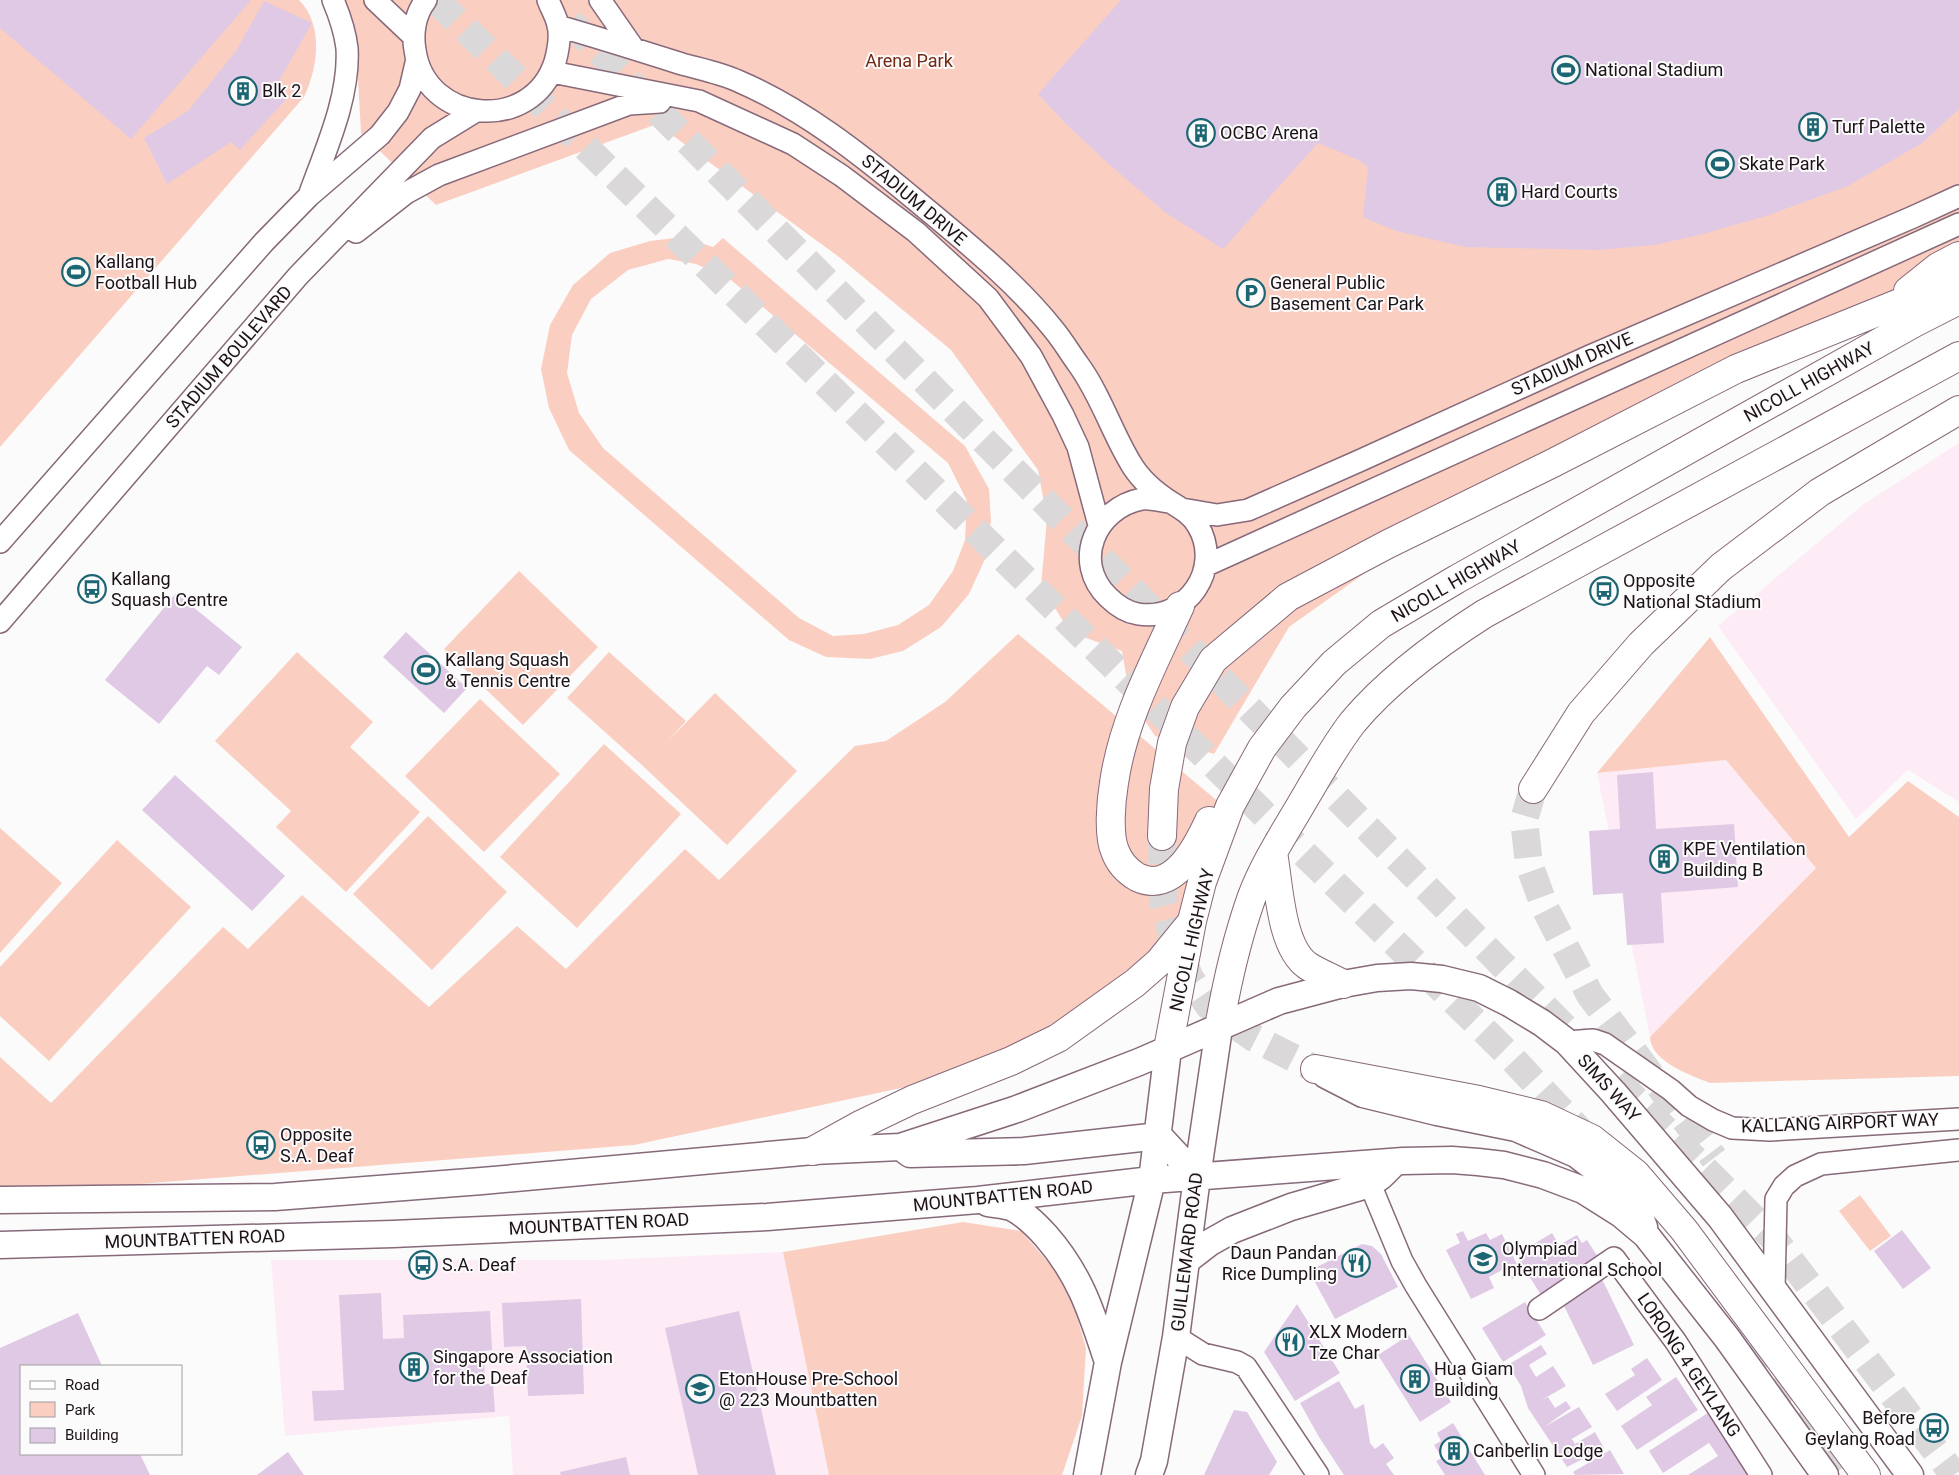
<svg xmlns="http://www.w3.org/2000/svg" width="1959" height="1475" font-family="Roboto,sans-serif">
	<style>
		.built { fill: #fdecf5 }
		.green { fill: #facfc1; fill-rule: evenodd }
		.building { fill: #dfc9e5 }
		.lines { fill: none; stroke-linecap: round; stroke-linejoin: round }
		.highway-tunnel { stroke: #dad8d9; stroke-width: 28; stroke-dasharray: 28 14; stroke-linecap: butt }
		.minor-casing { stroke: #87697a; stroke-width: 24 }
		.major-casing { stroke: #87697a; stroke-width: 29 }
		.highway-casing { stroke: #87697a; stroke-width: 30 }
		.minor { stroke: #fff; stroke-width: 21 }
		.major { stroke: #fff; stroke-width: 26 }
		.highway { stroke: #fff; stroke-width: 28 }
		.labels { text-anchor: middle; stroke-width: 4; stroke-linejoin: round; paint-order: stroke }
		.park-label { font-size: 18px; fill: #732a12; stroke: #fbfbfb }
		.poi-label { font-size: 18px; fill: #1d1218; stroke: #fbfbfb; text-anchor: start }
		.street-label { font-size: 18px; fill: #1d1218; stroke: #fbfbfb }
	</style>
	<rect width="100%" height="100%" fill="#fbfbfb"/>
	<path class="built" d="M 1959,443 L 1959,802 L 1908,770 L 1856,819 L 1718,626 L 1864,504 Z
		M 1726,760 L 1816,868 L 1650,1037 L 1597,773 Z
		M 783,1252 L 829,1475 L 513,1475 L 509,1416 L 285,1436 L 271,1260 L 602,1260 Z"/>
	<path class="green" d="M 0,0 L 299,0 C 324,25 318,67 304,97 L 0,447 Z
		M 329,0 L 1959,0 L 1959,259 L 1444,517 L 1289,627 L 1214,754 L 1155,736 L 1130,698 L 1122,651 L 1070,632 L 1041,586 L 1047,519 L 1038,470 L 951,350 L 839,257 L 657,124 L 436,205 L 361,133 L 357,61 Z
		M 683,237 L 713,247 L 723,238 L 965,446 L 989,489 L 991,521 L 985,559 L 969,594 L 941,627 L 903,651 L 870,659 L 826,657 L 789,640 L 569,450 L 549,408 L 541,369 L 550,325 L 573,285 L 610,253 L 650,241 ZM 668,259 L 696,264 L 731,280 L 948,463 L 967,501 L 965,540 L 953,571 L 929,605 L 898,625 L 864,634 L 833,636 L 799,618 L 603,448 L 579,413 L 567,373 L 572,335 L 591,299 L 628,270 Z
		M 519,571 L 598,647 L 523,725 L 444,649 Z
		M 1018,634 L 1227,809 L 1192,921 L 1010,1059 L 915,1085 L 634,1145 L 0,1195 L 0,1057 L 51,1103 L 223,927 L 248,949 L 302,895 L 429,1007 L 517,926 L 566,969 L 685,849 L 719,880 L 855,746 L 886,741 L 945,702 Z
		M 1710,637 L 1849,837 L 1908,781 L 1959,817 L 1959,1076 L 1710,1083 C 1692,1076 1650,1061 1650,1037 L 1816,868 L 1726,760 L 1597,773 Z
		M 297,652 L 373,722 L 350,747 L 420,812 L 346,892 L 276,827 L 291,811 L 215,741 Z
		M 609,652 L 686,721 L 666,743 L 715,693 L 797,771 L 727,845 L 644,767 L 567,698 Z
		M 480,699 L 560,774 L 484,852 L 405,776 Z
		M 604,744 L 681,814 L 577,928 L 500,857 Z
		M 428,816 L 507,892 L 432,970 L 353,894 Z
		M 0,828 L 62,883 L 0,953 Z
		M 117,840 L 191,907 L 49,1061 L 0,1016 L 0,967 Z
		M 1860,1195 L 1891,1236 L 1870,1251 L 1839,1211 Z
		M 963,1222 L 1021,1231 L 1068,1285 L 1086,1348 L 1082,1416 L 1062,1475 L 829,1475 L 783,1252 Z"/>
	<path class="building" d="M 0,0 L 251,0 L 131,139 L 0,28 Z
		M 1121,0 L 1959,0 L 1959,109 L 1922,143 L 1848,186 L 1766,216 L 1703,234 L 1655,245 L 1598,250 L 1465,247 L 1396,231 L 1363,217 L 1368,167 L 1359,160 L 1318,143 L 1223,249 L 1166,213 L 1111,166 L 1066,124 L 1038,94 Z
		M 264,1 L 312,23 L 276,86 L 289,96 L 240,150 L 231,142 L 167,184 L 144,138 L 188,111 L 236,51 Z
		M 176,593 L 242,647 L 219,675 L 207,666 L 159,724 L 105,680 Z
		M 406,632 L 467,688 L 444,713 L 383,657 Z
		M 1653,772 L 1656,829 L 1734,824 L 1738,887 L 1661,893 L 1664,943 L 1627,945 L 1623,893 L 1593,895 L 1589,831 L 1620,829 L 1617,775 Z
		M 175,775 L 285,876 L 252,911 L 142,810 Z
		M 1902,1230 L 1931,1268 L 1903,1289 L 1874,1251 Z
		M 1463,1231 L 1468,1241 L 1486,1233 L 1490,1240 L 1502,1234 L 1522,1274 L 1512,1279 L 1506,1268 L 1489,1277 L 1494,1288 L 1471,1299 L 1446,1250 L 1460,1243 L 1456,1234 Z
		M 1552,1233 L 1559,1245 L 1577,1235 L 1582,1243 L 1587,1240 L 1599,1259 L 1576,1273 L 1571,1266 L 1559,1273 L 1564,1281 L 1541,1295 L 1516,1255 Z
		M 1362,1244 L 1372,1246 L 1381,1254 L 1398,1287 L 1335,1319 L 1309,1271 Z
		M 1602,1279 L 1634,1345 L 1593,1365 L 1564,1306 Z
		M 381,1293 L 383,1339 L 404,1338 L 403,1315 L 490,1311 L 492,1350 L 484,1351 L 485,1384 L 493,1384 L 495,1412 L 314,1421 L 312,1391 L 344,1390 L 339,1295 Z
		M 581,1299 L 584,1394 L 528,1396 L 526,1346 L 504,1347 L 502,1303 Z
		M 1525,1302 L 1546,1335 L 1503,1362 L 1482,1328 Z
		M 1297,1304 L 1340,1373 L 1295,1401 L 1264,1352 Z
		M 739,1311 L 776,1475 L 698,1475 L 665,1328 Z
		M 78,1313 L 102,1366 L 21,1366 L 21,1454 L 140,1454 L 150,1475 L 0,1475 L 0,1348 Z
		M 1409,1335 L 1451,1402 L 1420,1422 L 1378,1355 Z
		M 1541,1345 L 1547,1354 L 1529,1365 L 1536,1377 L 1553,1366 L 1566,1386 L 1540,1401 L 1548,1397 L 1555,1408 L 1566,1401 L 1571,1408 L 1544,1427 L 1579,1407 L 1592,1427 L 1563,1444 L 1572,1439 L 1575,1444 L 1595,1432 L 1604,1448 L 1567,1467 L 1528,1408 L 1521,1386 L 1508,1365 Z
		M 1647,1358 L 1662,1380 L 1617,1411 L 1605,1394 L 1635,1375 L 1631,1369 Z
		M 1676,1377 L 1698,1410 L 1637,1450 L 1621,1426 L 1652,1405 L 1646,1397 Z
		M 1339,1381 L 1355,1409 L 1364,1404 L 1370,1443 L 1375,1449 L 1383,1443 L 1394,1458 L 1386,1464 L 1394,1475 L 1344,1475 L 1319,1437 L 1300,1403 Z
		M 1714,1409 L 1757,1475 L 1688,1475 L 1718,1456 L 1709,1443 L 1663,1473 L 1649,1451 Z
		M 1234,1410 L 1247,1412 L 1277,1462 L 1269,1475 L 1204,1475 Z
		M 1453,1423 L 1485,1475 L 1445,1475 L 1436,1461 L 1442,1458 L 1434,1445 L 1441,1441 L 1437,1433 Z
		M 1610,1450 L 1624,1474 L 1575,1475 L 1573,1472 Z
		M 288,1452 L 304,1475 L 257,1475 Z
		M 626,1457 L 630,1475 L 561,1475 L 560,1472 Z"/>
	<g class="lines">
		<path class="highway-tunnel" d="M 436,0 L 1507,1053 L 1583,1134
			M 570,22 L 1576,1039
			M 1533,789 L 1524,820 L 1529,864 L 1545,908 L 1590,995 L 1714,1158
			M 1162,836 L 1163,901 L 1173,938 L 1190,978 L 1209,1006 L 1254,1038 L 1315,1069
			M 1616,1080 L 1774,1239 L 1954,1475
			M 1746,1348 L 1793,1402 L 1848,1475"/>
		<defs>
			<path id="minor" d="M 375,0 L 413,36
				M 426,0 C 415,14 412,33 415,50 C 425,124 532,134 555,62 C 558,51 561,37 558,25 C 556,16 551,8 548,0
				M 600,0 L 634,49
				M 558,26 C 600,38 641,51 682,64 C 700,69 720,73 738,81 C 803,109 859,153 913,198 C 962,239 1014,280 1054,330 C 1063,341 1070,353 1078,364 C 1100,394 1111,430 1130,462 C 1139,478 1156,493 1172,503 C 1182,509 1192,515 1198,526 C 1223,568 1187,622 1138,614 C 1126,612 1116,605 1108,597 C 1072,562 1095,508 1142,499 C 1150,498 1161,501 1170,502
				M 552,72 L 699,101 L 793,144 L 842,176 L 916,232 L 988,298 L 1031,356 L 1063,415 L 1078,447 L 1099,525
				M 310,193 C 326,149 350,96 347,48 C 345,32 339,14 333,0
				M 356,232 L 406,193 L 439,175 L 629,104 L 660,102
				M 1182,509 L 1217,515 L 1248,510 L 1359,461 L 1590,356 L 1913,217 L 1959,196
				M 0,542 L 264,242 L 309,196 L 380,135 L 398,112 L 410,89 L 416,63
				M 1207,565 L 1959,224
				M 0,622 L 298,276 L 432,138 L 476,111
				M 1567,1042 L 1593,1040 L 1605,1044 L 1671,1090 L 1689,1106 L 1713,1120 L 1732,1128 L 1770,1130 L 1959,1119
				M 1370,1184 L 1402,1261 L 1416,1286 L 1534,1475
				M 1774,1290 L 1776,1199 L 1784,1186 L 1795,1176 L 1821,1164 L 1959,1150
				M 1539,1309 L 1614,1258 L 1676,1342 L 1761,1475
				M 1176,1337 L 1203,1354 L 1237,1362 L 1246,1367 L 1318,1475"/>
			<path id="major" d="M 1326,1075 L 1363,1094 L 1437,1112 L 1516,1128 L 1576,1154 L 1597,1170 L 1630,1199 L 1641,1219 L 1644,1227
				M 1159,1136 L 1197,1177
				M 906,1151 L 910,1154 L 1024,1151 L 1159,1136
				M 0,1200 L 275,1197 L 482,1181 L 813,1151 L 900,1147 L 1017,1109 L 1139,1062 L 1279,1001 L 1343,984 L 1377,978 L 1411,976 L 1442,979 L 1479,988 L 1509,1003 L 1542,1023 L 1567,1042 L 1613,1092 L 1720,1217 L 1910,1475
				M 988,1203 C 996,1204 1004,1205 1011,1207 C 1024,1213 1037,1226 1046,1236 C 1081,1276 1092,1314 1108,1362
				M 0,1245 L 393,1234 L 767,1217 L 978,1200 L 1152,1180 L 1403,1161 L 1452,1160 L 1478,1162 L 1504,1165 L 1543,1175 L 1583,1190 L 1621,1214 L 1646,1235 L 1727,1338 L 1825,1475
				M 1187,1260 L 1209,1243 L 1232,1230 L 1291,1207 L 1370,1184 L 1381,1176 L 1395,1162
				M 1087,1475 L 1108,1362 L 1152,1180 L 1168,1049
				M 1149,1475 L 1154,1461 L 1176,1337 L 1197,1177 L 1219,1028"/>
			<path id="highway" d="M 1908,291 L 1938,267 L 1959,256
				M 1180,606 C 1154,663 1123,720 1114,783 C 1111,801 1108,835 1115,851 C 1119,862 1127,871 1137,877 C 1173,895 1197,847 1209,821
				M 1533,789 L 1581,713 L 1641,644 L 1721,567 L 1820,492 L 1959,410
				M 1162,836 L 1164,789 L 1172,743 L 1185,707 L 1213,660 L 1288,597 L 1388,544 L 1553,463 L 1736,369 L 1959,279
				M 1273,853 C 1279,884 1280,947 1308,966 C 1319,973 1332,978 1343,984
				M 1219,1028 C 1226,987 1237,939 1251,899 C 1264,863 1287,829 1306,796 C 1321,771 1335,745 1353,722 C 1389,679 1437,644 1484,614 L 1959,356
				M 1168,1049 L 1192,921 L 1202,882 L 1230,806 L 1262,748 L 1293,707 L 1334,663 L 1381,624 L 1457,579 L 1914,323 L 1959,300
				M 1315,1069 L 1479,1100 L 1541,1115 L 1592,1139 L 1636,1174 L 1684,1230 L 1866,1475
				M 813,1151 L 862,1124 L 912,1100 L 1011,1061 L 1058,1038 L 1135,983 L 1159,962 L 1190,924"/>
		</defs>
		<use href="#minor" class="minor-casing"/>
		<use href="#major" class="major-casing"/>
		<use href="#highway" class="highway-casing"/>
		<use href="#minor" class="minor"/>
		<use href="#major" class="major"/>
		<use href="#highway" class="highway"/>
	</g>
	<defs>
		<symbol id="stadium-ring" viewBox="-11 -11 22 22"><circle r="9.5" fill="#fbfbfb" stroke="#1c6572" stroke-width="1.5"/><path d="M0-5a6.5 5 0 1 0 0 10a6.5 5 0 1 0 0-10ZM-3.5-1.8h7v3.6h-7Z" fill="#1c6572"/></symbol>
		<symbol id="building-ring" viewBox="-11 -11 22 22"><circle r="9.5" fill="#fbfbfb" stroke="#1c6572" stroke-width="1.5"/><path d="M-4-6H4V6H1V3H-1V6H-4ZM-2.5-4.3h1.7v1.8h-1.7ZM.8-4.3h1.7v1.8H.8ZM-2.5-1h1.7V.8h-1.7ZM.8-1h1.7V.8H.8Z" fill="#1c6572"/></symbol>
		<symbol id="parking-ring" viewBox="-11 -11 22 22"><circle r="9.5" fill="#fbfbfb" stroke="#1c6572" stroke-width="1.5"/><path d="M-3.5-5.5H1a3.5 3.5 0 0 1 0 7H-1V5.5H-3.5ZM-1-3.4V-.6H.8a1.4 1.4 0 0 0 0-2.8Z" fill="#1c6572"/></symbol>
		<symbol id="bus-ring" viewBox="-11 -11 22 22"><circle r="9.5" fill="#fbfbfb" stroke="#1c6572" stroke-width="1.5"/><path d="M-5-6H5V4H4V6H2V4H-2V6H-4V4H-5ZM-3.5-4V0h7V-4ZM-3.5 1.2v1.5H-2V1.2ZM2 1.2v1.5H3.5V1.2Z" fill="#1c6572"/></symbol>
		<symbol id="school-ring" viewBox="-11 -11 22 22"><circle r="9.5" fill="#fbfbfb" stroke="#1c6572" stroke-width="1.5"/><path d="M0-5L7-2L0 1L-7-2ZM-4 1L0 2.5L4 1V4Q0 6-4 4Z" fill="#1c6572"/></symbol>
		<symbol id="restaurant-ring" viewBox="-11 -11 22 22"><circle r="9.5" fill="#fbfbfb" stroke="#1c6572" stroke-width="1.5"/><path d="M-5-6h1v4h1v-4h1v4h1v-4h1v5L-1.5 .5V6h-2V.5L-5-1ZM5-6V6H3V1.5H1.5Q1.5-4 5-6Z" fill="#1c6572"/></symbol>
	</defs>
	<g fill-rule="evenodd">
		<use href="#stadium-ring" x="1550" y="54" width="32" height="32"/>
		<use href="#building-ring" x="227" y="75" width="32" height="32"/>
		<use href="#building-ring" x="1797" y="111" width="32" height="32"/>
		<use href="#building-ring" x="1185" y="117" width="32" height="32"/>
		<use href="#stadium-ring" x="1704" y="148" width="32" height="32"/>
		<use href="#building-ring" x="1486" y="176" width="32" height="32"/>
		<use href="#stadium-ring" x="60" y="256" width="32" height="32"/>
		<use href="#parking-ring" x="1235" y="277" width="32" height="32"/>
		<use href="#bus-ring" x="76" y="573" width="32" height="32"/>
		<use href="#bus-ring" x="1588" y="575" width="32" height="32"/>
		<use href="#stadium-ring" x="410" y="654" width="32" height="32"/>
		<use href="#building-ring" x="1648" y="843" width="32" height="32"/>
		<use href="#bus-ring" x="245" y="1129" width="32" height="32"/>
		<use href="#school-ring" x="1467" y="1243" width="32" height="32"/>
		<use href="#restaurant-ring" x="1340" y="1247" width="32" height="32"/>
		<use href="#bus-ring" x="407" y="1249" width="32" height="32"/>
		<use href="#restaurant-ring" x="1274" y="1326" width="32" height="32"/>
		<use href="#building-ring" x="398" y="1351" width="32" height="32"/>
		<use href="#building-ring" x="1399" y="1363" width="32" height="32"/>
		<use href="#school-ring" x="684" y="1373" width="32" height="32"/>
		<use href="#bus-ring" x="1918" y="1412" width="32" height="32"/>
		<use href="#building-ring" x="1438" y="1435" width="32" height="32"/>
	</g>
	<g class="labels">
		<g class="park-label">
			<text x="909" y="67">Arena Park</text>
		</g>
		<g class="poi-label">
			<text x="1585" y="76">National Stadium</text>
			<text x="262" y="97">Blk 2</text>
			<text x="1832" y="133">Turf Palette</text>
			<text x="1220" y="139">OCBC Arena</text>
			<text x="1739" y="170">Skate Park</text>
			<text x="1521" y="198">Hard Courts</text>
			<text x="95" y="268">Kallang<tspan x="95" dy="21">Football Hub</tspan></text>
			<text x="1270" y="289">General Public<tspan x="1270" dy="21">Basement Car Park</tspan></text>
			<text x="111" y="585">Kallang<tspan x="111" dy="21">Squash Centre</tspan></text>
			<text x="1623" y="587">Opposite<tspan x="1623" dy="21">National Stadium</tspan></text>
			<text x="445" y="666">Kallang Squash<tspan x="445" dy="21">&amp; Tennis Centre</tspan></text>
			<text x="1683" y="855">KPE Ventilation<tspan x="1683" dy="21">Building B</tspan></text>
			<text x="280" y="1141">Opposite<tspan x="280" dy="21">S.A. Deaf</tspan></text>
			<text x="1502" y="1255">Olympiad<tspan x="1502" dy="21">International School</tspan></text>
			<text x="1337" y="1259" text-anchor="end">Daun Pandan<tspan x="1337" dy="21">Rice Dumpling</tspan></text>
			<text x="442" y="1271">S.A. Deaf</text>
			<text x="1309" y="1338">XLX Modern<tspan x="1309" dy="21">Tze Char</tspan></text>
			<text x="433" y="1363">Singapore Association<tspan x="433" dy="21">for the Deaf</tspan></text>
			<text x="1434" y="1375">Hua Giam<tspan x="1434" dy="21">Building</tspan></text>
			<text x="719" y="1385">EtonHouse Pre-School<tspan x="719" dy="21">@ 223 Mountbatten</tspan></text>
			<text x="1915" y="1424" text-anchor="end">Before<tspan x="1915" dy="21">Geylang Road</tspan></text>
			<text x="1473" y="1457">Canberlin Lodge</text>
		</g>
		<g class="street-label">
			<text transform="translate(914 200) rotate(40)" y="6">STADIUM DRIVE</text>
			<text transform="translate(229 357) rotate(-49)" y="6">STADIUM BOULEVARD</text>
			<text transform="translate(1572 364) rotate(-24)" y="6">STADIUM DRIVE</text>
			<text transform="translate(1809 382) rotate(-29)" y="6">NICOLL HIGHWAY</text>
			<text transform="translate(1456 581) rotate(-30)" y="6">NICOLL HIGHWAY</text>
			<text transform="translate(1192 940) rotate(-77)" y="6">NICOLL HIGHWAY</text>
			<text transform="translate(1609 1088) rotate(48)" y="6">SIMS WAY</text>
			<text transform="translate(1840 1123) rotate(-2)" y="6">KALLANG AIRPORT WAY</text>
			<text transform="translate(1003 1196) rotate(-6)" y="6">MOUNTBATTEN ROAD</text>
			<text transform="translate(599 1224) rotate(-3)" y="6">MOUNTBATTEN ROAD</text>
			<text transform="translate(195 1239) rotate(-2)" y="6">MOUNTBATTEN ROAD</text>
			<text transform="translate(1187 1252) rotate(-83)" y="6">GUILLEMARD ROAD</text>
			<text transform="translate(1689 1365) rotate(56)" y="6">LORONG 4 GEYLANG</text>
		</g>
	</g>
	<rect x="20" y="1365" width="162" height="90" fill="#fbfbfb" stroke="#a29ea0"/>
	<rect x="30" y="1381" width="25" height="8" fill="#ffffff" stroke="#a29ea0"/>
	<text x="65" y="1390" font-size="15" fill="#1d1218">Road</text>
	<rect x="30" y="1402" width="25" height="15" fill="#facfc1" stroke="#a29ea0"/>
	<text x="65" y="1415" font-size="15" fill="#1d1218">Park</text>
	<rect x="30" y="1428" width="25" height="15" fill="#dfc9e5" stroke="#a29ea0"/>
	<text x="65" y="1440" font-size="15" fill="#1d1218">Building</text>
</svg>
